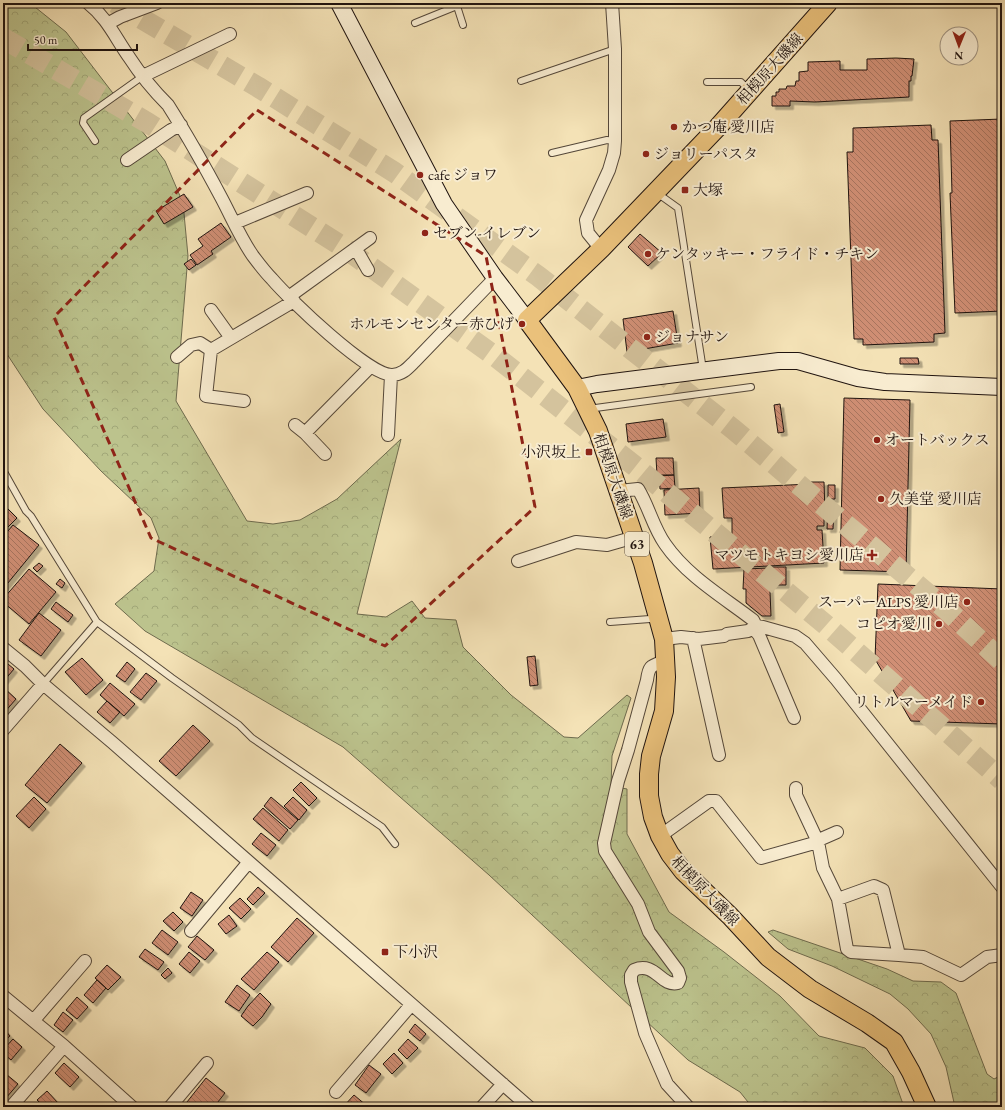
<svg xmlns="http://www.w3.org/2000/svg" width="1005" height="1110" font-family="'EB Garamond','Noto Serif JP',serif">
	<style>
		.forest { fill: url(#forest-crowns); stroke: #6e6b4e }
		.building { fill: url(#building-back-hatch); stroke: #1f130f; filter: url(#shadow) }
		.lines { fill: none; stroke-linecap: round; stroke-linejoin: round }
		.highway-tunnel { stroke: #d4c39d; stroke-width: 21; stroke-dasharray: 21 10; stroke-linecap: butt }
		.lane-casing { stroke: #544739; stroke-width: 8 }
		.street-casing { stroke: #544739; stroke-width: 14 }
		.secondary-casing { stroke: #1f130f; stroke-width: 18 }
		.primary-casing { stroke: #1f130f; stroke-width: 20 }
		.lane { stroke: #f8ecd0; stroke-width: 6 }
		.street { stroke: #f8ecd0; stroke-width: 12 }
		.secondary { stroke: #f8ecd0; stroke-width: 16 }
		.primary { stroke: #eac17b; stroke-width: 18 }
		.marked { fill: none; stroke: #8f2418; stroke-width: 3; stroke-dasharray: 8 5; stroke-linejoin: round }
		.poi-dot { fill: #8f2418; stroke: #f8ecd0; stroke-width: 1.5 }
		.labels { text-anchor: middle; stroke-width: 4; stroke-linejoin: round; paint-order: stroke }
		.shield { fill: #f8ecd0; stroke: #605449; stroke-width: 1 }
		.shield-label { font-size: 14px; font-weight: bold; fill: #1f130f }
		.street-label { font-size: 15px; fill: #1f130f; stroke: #f8ecd0 }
		.poi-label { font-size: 15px; fill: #1f130f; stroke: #f8ecd0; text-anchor: start }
	</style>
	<defs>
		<pattern id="forest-crowns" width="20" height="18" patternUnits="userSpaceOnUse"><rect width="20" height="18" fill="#bcc38d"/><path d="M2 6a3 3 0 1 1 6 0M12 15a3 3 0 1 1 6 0" fill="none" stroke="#a1a778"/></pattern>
		<pattern id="building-back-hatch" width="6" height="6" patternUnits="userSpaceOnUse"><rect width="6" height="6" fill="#d08f75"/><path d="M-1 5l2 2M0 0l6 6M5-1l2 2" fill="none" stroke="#a8745e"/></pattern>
		<filter id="shadow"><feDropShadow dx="3.5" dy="3.5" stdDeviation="0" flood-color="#0004"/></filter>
	</defs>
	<rect width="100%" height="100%" fill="#f4e2b6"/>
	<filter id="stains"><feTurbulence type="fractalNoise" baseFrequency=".005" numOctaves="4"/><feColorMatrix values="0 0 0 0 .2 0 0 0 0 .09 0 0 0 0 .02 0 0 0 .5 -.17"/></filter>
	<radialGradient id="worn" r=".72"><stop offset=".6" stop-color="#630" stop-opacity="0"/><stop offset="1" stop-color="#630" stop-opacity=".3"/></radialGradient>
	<path class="forest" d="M 3,3 L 30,3 L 66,32 L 165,161 L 183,203 L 188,256 L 176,401 L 247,521 L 273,524 L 300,520 L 337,499 L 401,439 L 357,614 L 386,617 L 412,601 L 425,618 L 456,620 L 463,647 L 511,695 L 564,737 L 578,738 L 627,695 L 631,698 L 612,756 L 611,786 L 627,789 L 627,834 L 669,912 L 724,952 L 780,996 L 819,1036 L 865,1048 L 893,1076 L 904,1107 L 752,1107 L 740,1092 L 688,1060 L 489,875 L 343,747 L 145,631 L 115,604 L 154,571 L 159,538 L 151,518 L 101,471 L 43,409 L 3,348 Z
		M 773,930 L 887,969 L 913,981 L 941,982 L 956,993 L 987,1074 L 994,1079 L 1002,1075 L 1002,1107 L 955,1107 L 946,1067 L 931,1034 L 908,1009 L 890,994 L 832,966 L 788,949 L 768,932 Z"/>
	<path class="building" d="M 896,58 L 914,59 L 912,76 L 911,76 L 911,81 L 909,81 L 909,97 L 815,102 L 790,101 L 790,106 L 772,106 L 772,96 L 776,96 L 776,92 L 779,92 L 779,89 L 786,89 L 787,86 L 795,86 L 796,81 L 799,81 L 799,72 L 808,71 L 808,62 L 840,61 L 840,70 L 867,70 L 867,59 Z
		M 1002,119 L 1002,311 L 955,313 L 950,193 L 952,193 L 950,121 Z
		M 931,125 L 932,140 L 938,140 L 945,333 L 934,334 L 934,342 L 863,345 L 863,339 L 854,339 L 847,152 L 853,152 L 853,128 Z
		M 184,194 L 193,207 L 164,224 L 156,211 Z
		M 221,223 L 231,237 L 211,251 L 213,254 L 197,265 L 190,255 L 203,246 L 198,239 Z
		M 640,234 L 662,253 L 648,266 L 628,247 Z
		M 191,259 L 196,265 L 189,270 L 184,264 Z
		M 673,311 L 678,343 L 627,352 L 623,319 Z
		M 900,358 L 918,358 L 919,364 L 900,364 Z
		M 844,398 L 910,400 L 906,572 L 840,570 Z
		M 780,404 L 784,432 L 778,433 L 774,405 Z
		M 663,419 L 666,437 L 628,442 L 626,424 Z
		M 656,458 L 673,458 L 674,475 L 657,475 Z
		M 674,475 L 675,488 L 660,489 L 659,476 Z
		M 811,482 L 824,482 L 825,514 L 824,514 L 824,526 L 817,526 L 817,530 L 822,530 L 824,563 L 713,569 L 710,537 L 732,535 L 732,518 L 724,518 L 722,488 L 811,484 Z
		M 828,485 L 835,485 L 835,499 L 828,499 Z
		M 699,488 L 700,513 L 665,515 L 664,490 Z
		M 3,504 L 17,518 L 3,532 Z
		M 828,507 L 834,507 L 833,529 L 827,529 Z
		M 13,525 L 39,545 L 3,589 L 3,537 Z
		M 39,563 L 43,566 L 37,572 L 33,568 Z
		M 770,567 L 786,567 L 786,585 L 771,585 Z
		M 769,568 L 771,616 L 762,616 L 746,603 L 746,589 L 743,589 L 744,569 Z
		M 29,569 L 56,592 L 29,624 L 3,602 L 3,599 Z
		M 60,579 L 65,583 L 62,588 L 56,584 Z
		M 878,584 L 1002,589 L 1002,724 L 911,721 L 875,659 Z
		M 56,602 L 73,615 L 68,622 L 51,609 Z
		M 39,613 L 61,630 L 41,656 L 19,640 Z
		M 535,656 L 538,685 L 530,686 L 527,657 Z
		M 82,658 L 103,680 L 86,695 L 65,672 Z
		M 127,662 L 135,669 L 125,682 L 116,676 Z
		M 8,664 L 14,669 L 3,682 L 3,669 Z
		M 146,673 L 157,681 L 141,700 L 130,692 Z
		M 110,683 L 135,704 L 124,716 L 100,695 Z
		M 3,687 L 16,699 L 3,714 Z
		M 107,701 L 120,712 L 110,723 L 97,712 Z
		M 193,725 L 210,741 L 176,776 L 159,761 Z
		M 60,744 L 82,763 L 47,803 L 25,785 Z
		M 301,782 L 317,798 L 309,806 L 293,790 Z
		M 34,797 L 46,809 L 29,828 L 16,816 Z
		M 271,797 L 298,820 L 290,829 L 264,806 Z
		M 293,797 L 307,810 L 299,820 L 284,806 Z
		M 263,808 L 288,830 L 279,841 L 253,819 Z
		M 261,833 L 276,845 L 267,856 L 252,844 Z
		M 258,887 L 265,893 L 253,905 L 247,899 Z
		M 191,892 L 203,900 L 192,916 L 180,908 Z
		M 240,898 L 251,909 L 241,919 L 229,908 Z
		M 173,912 L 183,922 L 174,931 L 163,921 Z
		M 229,915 L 237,926 L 226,934 L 218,924 Z
		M 297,918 L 314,933 L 288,962 L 271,947 Z
		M 162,930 L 178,942 L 168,955 L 152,943 Z
		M 197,936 L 214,950 L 205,960 L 188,947 Z
		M 145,949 L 164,962 L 158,970 L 139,957 Z
		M 189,952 L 200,961 L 190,973 L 179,964 Z
		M 267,952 L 279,962 L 254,990 L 241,979 Z
		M 107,965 L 121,977 L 108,990 L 95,978 Z
		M 168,968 L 172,973 L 165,979 L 161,975 Z
		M 97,980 L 106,988 L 93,1003 L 84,995 Z
		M 237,985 L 250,995 L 239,1011 L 225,1002 Z
		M 260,993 L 271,1004 L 262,1017 L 253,1026 L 241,1016 L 248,1006 Z
		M 77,997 L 88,1007 L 77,1019 L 66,1010 Z
		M 63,1012 L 73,1020 L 63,1032 L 54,1025 Z
		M 415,1024 L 426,1034 L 420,1041 L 409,1032 Z
		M 3,1028 L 10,1036 L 3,1042 Z
		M 13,1039 L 22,1047 L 11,1060 L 3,1053 L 3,1050 Z
		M 408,1039 L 418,1048 L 407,1059 L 398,1050 Z
		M 394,1053 L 403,1063 L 392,1074 L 383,1064 Z
		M 64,1063 L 79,1077 L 70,1087 L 55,1073 Z
		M 369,1065 L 381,1074 L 366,1093 L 355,1085 Z
		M 6,1074 L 18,1084 L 6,1098 L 3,1096 L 3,1078 Z
		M 206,1078 L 225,1093 L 214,1107 L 183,1107 Z
		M 47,1091 L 58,1103 L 54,1107 L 44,1107 L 37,1100 Z
		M 354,1095 L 367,1106 L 366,1107 L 343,1107 Z"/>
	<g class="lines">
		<path class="highway-tunnel" d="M 115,3 L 258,87 L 394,172 L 538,276 L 733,429 L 948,611 L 1002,661
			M 3,38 L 148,123 L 343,247 L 496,357 L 636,467 L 826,625 L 1002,780"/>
		<defs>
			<path id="lane" d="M 456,3 L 463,25
				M 415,23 L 457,6
				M 521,81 L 615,49
				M 707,82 L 741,82 L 749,90
				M 95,141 L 83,123 L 84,118 L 143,76
				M 552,153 L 607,140 L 615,141
				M 657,193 L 678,208 L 703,370
				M 588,409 L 751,387
				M 3,470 L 26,511 L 31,516 L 97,622 L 172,678 L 239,725 L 252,738 L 382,827 L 395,844
				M 610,622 L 650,619 L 656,617
				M 43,684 L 97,622"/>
			<path id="street" d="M 88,3 C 107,18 115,37 129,57 C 140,74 153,90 168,105 C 187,135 205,167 222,199 C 232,218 241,239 253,256 C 259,264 265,272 272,279 C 289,299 368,375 392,375 C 402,375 408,368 414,362 L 495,278
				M 109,23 L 120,17 L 157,3
				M 143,76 L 230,34
				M 127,160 L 171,130 L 181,125
				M 235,223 L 307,193
				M 356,249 L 368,270
				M 601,249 L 588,233 L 586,220 L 609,170 L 614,153 L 615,141 L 615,49 L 612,3
				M 290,297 L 294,293 L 370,238
				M 211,310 L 231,338
				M 177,357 L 191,345 L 200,343 L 211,350
				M 244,401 L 206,396 L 211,350 L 294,301
				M 295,425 L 305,433
				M 388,435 L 391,375
				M 325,454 L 305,433 L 370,367
				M 619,491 L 638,489 C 649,507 653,527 665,544 C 687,576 723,597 753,620 L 756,626 L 763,627 L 795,636 L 805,643 L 836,679 L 1002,887
				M 518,561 L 576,542 L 607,545 L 635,537
				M 753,628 L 759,635 L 794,718
				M 693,638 L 719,755
				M 664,639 L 681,637 L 699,639 L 724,636 L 727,634 L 748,631 L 756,626
				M 3,648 L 25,666 L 43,684 L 113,743 L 529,1107
				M 665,661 C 651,666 649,665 647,680 L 628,750 L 618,781 L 604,843 L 605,851 L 638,904 L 649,932 L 678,971 L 680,978 L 678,983 C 660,987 656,961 634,970 L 631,975 L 631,982 L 645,1033 L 667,1084 L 688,1107
				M 3,730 L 43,684
				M 796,788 L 796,795 L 818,842 L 821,839 L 837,832
				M 660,836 L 709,801 L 716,801 L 761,858 L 818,842 L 823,868 L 838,899 L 847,949 L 851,952 L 899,955 L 883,890 L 874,886 L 838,899
				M 191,931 L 248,863
				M 899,955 L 923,957 L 961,975 L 987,957 L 1002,955
				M 3,996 L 64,1046 L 132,1107
				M 34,1020 L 85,961
				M 336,1092 L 411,1005
				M 11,1107 L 64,1046
				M 170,1107 L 207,1063
				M 482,1107 L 503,1084"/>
			<path id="secondary" d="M 339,3 L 444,204 L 495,278 L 527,320
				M 577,388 L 597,384 L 779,361 L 798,361 L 858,378 L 885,382 L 1002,387"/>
			<path id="primary" d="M 828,3 L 718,127 L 601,249 L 527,320 L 577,388 L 598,431 L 643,563 L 664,639 L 666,677 L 664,711 L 651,756 L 649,774 L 649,796 L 653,817 L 660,836 L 670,854 L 683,871 L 730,916 L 768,957 L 810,989 L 867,1023 L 894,1042 L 911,1072 L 927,1107"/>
		</defs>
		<use href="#lane" class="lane-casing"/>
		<use href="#street" class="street-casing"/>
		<use href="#secondary" class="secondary-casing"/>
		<use href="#primary" class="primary-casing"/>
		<use href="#lane" class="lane"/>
		<use href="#street" class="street"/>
		<use href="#secondary" class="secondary"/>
		<use href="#primary" class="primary"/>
	</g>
	<path class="marked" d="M 257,110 L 486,256 L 535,507 L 385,646 L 151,538 L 54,317 Z"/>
	<g class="poi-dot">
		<circle cx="674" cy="127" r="4"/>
		<circle cx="646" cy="154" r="4"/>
		<circle cx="420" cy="175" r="4"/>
		<rect x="681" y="186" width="8" height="8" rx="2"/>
		<circle cx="425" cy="233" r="4"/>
		<circle cx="648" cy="254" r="4"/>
		<circle cx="522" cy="324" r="4"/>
		<circle cx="647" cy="337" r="4"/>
		<circle cx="877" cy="440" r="4"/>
		<rect x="585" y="448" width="8" height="8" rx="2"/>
		<circle cx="881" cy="499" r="4"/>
		<path d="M870 549h4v4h4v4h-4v4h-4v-4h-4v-4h4z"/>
		<circle cx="967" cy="602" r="4"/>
		<circle cx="939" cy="624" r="4"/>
		<circle cx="981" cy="702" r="4"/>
		<rect x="381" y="948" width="8" height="8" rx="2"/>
	</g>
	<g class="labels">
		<rect class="shield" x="625" y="532" width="24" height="24" rx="3"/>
		<g class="shield-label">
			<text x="637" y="549">63</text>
		</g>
		<g class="street-label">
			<text transform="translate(770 69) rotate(-48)" y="5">相模原大磯線</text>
			<text transform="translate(613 476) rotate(71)" y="5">相模原大磯線</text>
			<text transform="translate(705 891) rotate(46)" y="5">相模原大磯線</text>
		</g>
		<g class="poi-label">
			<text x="682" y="132">かつ庵 愛川店</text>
			<text x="654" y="159">ジョリーパスタ</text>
			<text x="428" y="180">cafe ジョワ</text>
			<text x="693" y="195">大塚</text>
			<text x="433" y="238">セブン-イレブン</text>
			<text x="656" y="259">ケンタッキー・フライド・チキン</text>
			<text x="514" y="329" text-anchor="end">ホルモンセンター赤ひげ</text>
			<text x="655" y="342">ジョナサン</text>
			<text x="885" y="445">オートバックス</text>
			<text x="581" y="457" text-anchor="end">小沢坂上</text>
			<text x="889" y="504">久美堂 愛川店</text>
			<text x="864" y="560" text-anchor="end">マツモトキヨシ愛川店</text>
			<text x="959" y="607" text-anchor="end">スーパーALPS 愛川店</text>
			<text x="931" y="629" text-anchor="end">コピオ愛川</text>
			<text x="973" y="707" text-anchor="end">リトルマーメイド</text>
			<text x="393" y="957">下小沢</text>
		</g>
	</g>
	<rect width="1005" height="1110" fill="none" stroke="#f4e2b6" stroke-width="16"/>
	<rect x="4" y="4" width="997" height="1102" fill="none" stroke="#1f130f" stroke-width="2"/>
	<rect x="8" y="8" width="989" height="1094" fill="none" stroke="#1f130f"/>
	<g transform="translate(959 46) rotate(181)"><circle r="19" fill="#f8ecd0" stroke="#a19583"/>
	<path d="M0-3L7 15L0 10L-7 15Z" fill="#8f2418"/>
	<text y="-6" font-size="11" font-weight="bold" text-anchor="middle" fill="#1f130f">N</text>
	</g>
	<path d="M28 44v6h109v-6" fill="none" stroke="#1f130f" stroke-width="2"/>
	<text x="34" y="44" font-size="12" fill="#1f130f" stroke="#f8ecd0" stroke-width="3" paint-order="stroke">50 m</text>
	<rect width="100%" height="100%" filter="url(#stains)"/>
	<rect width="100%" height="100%" fill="url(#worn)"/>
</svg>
